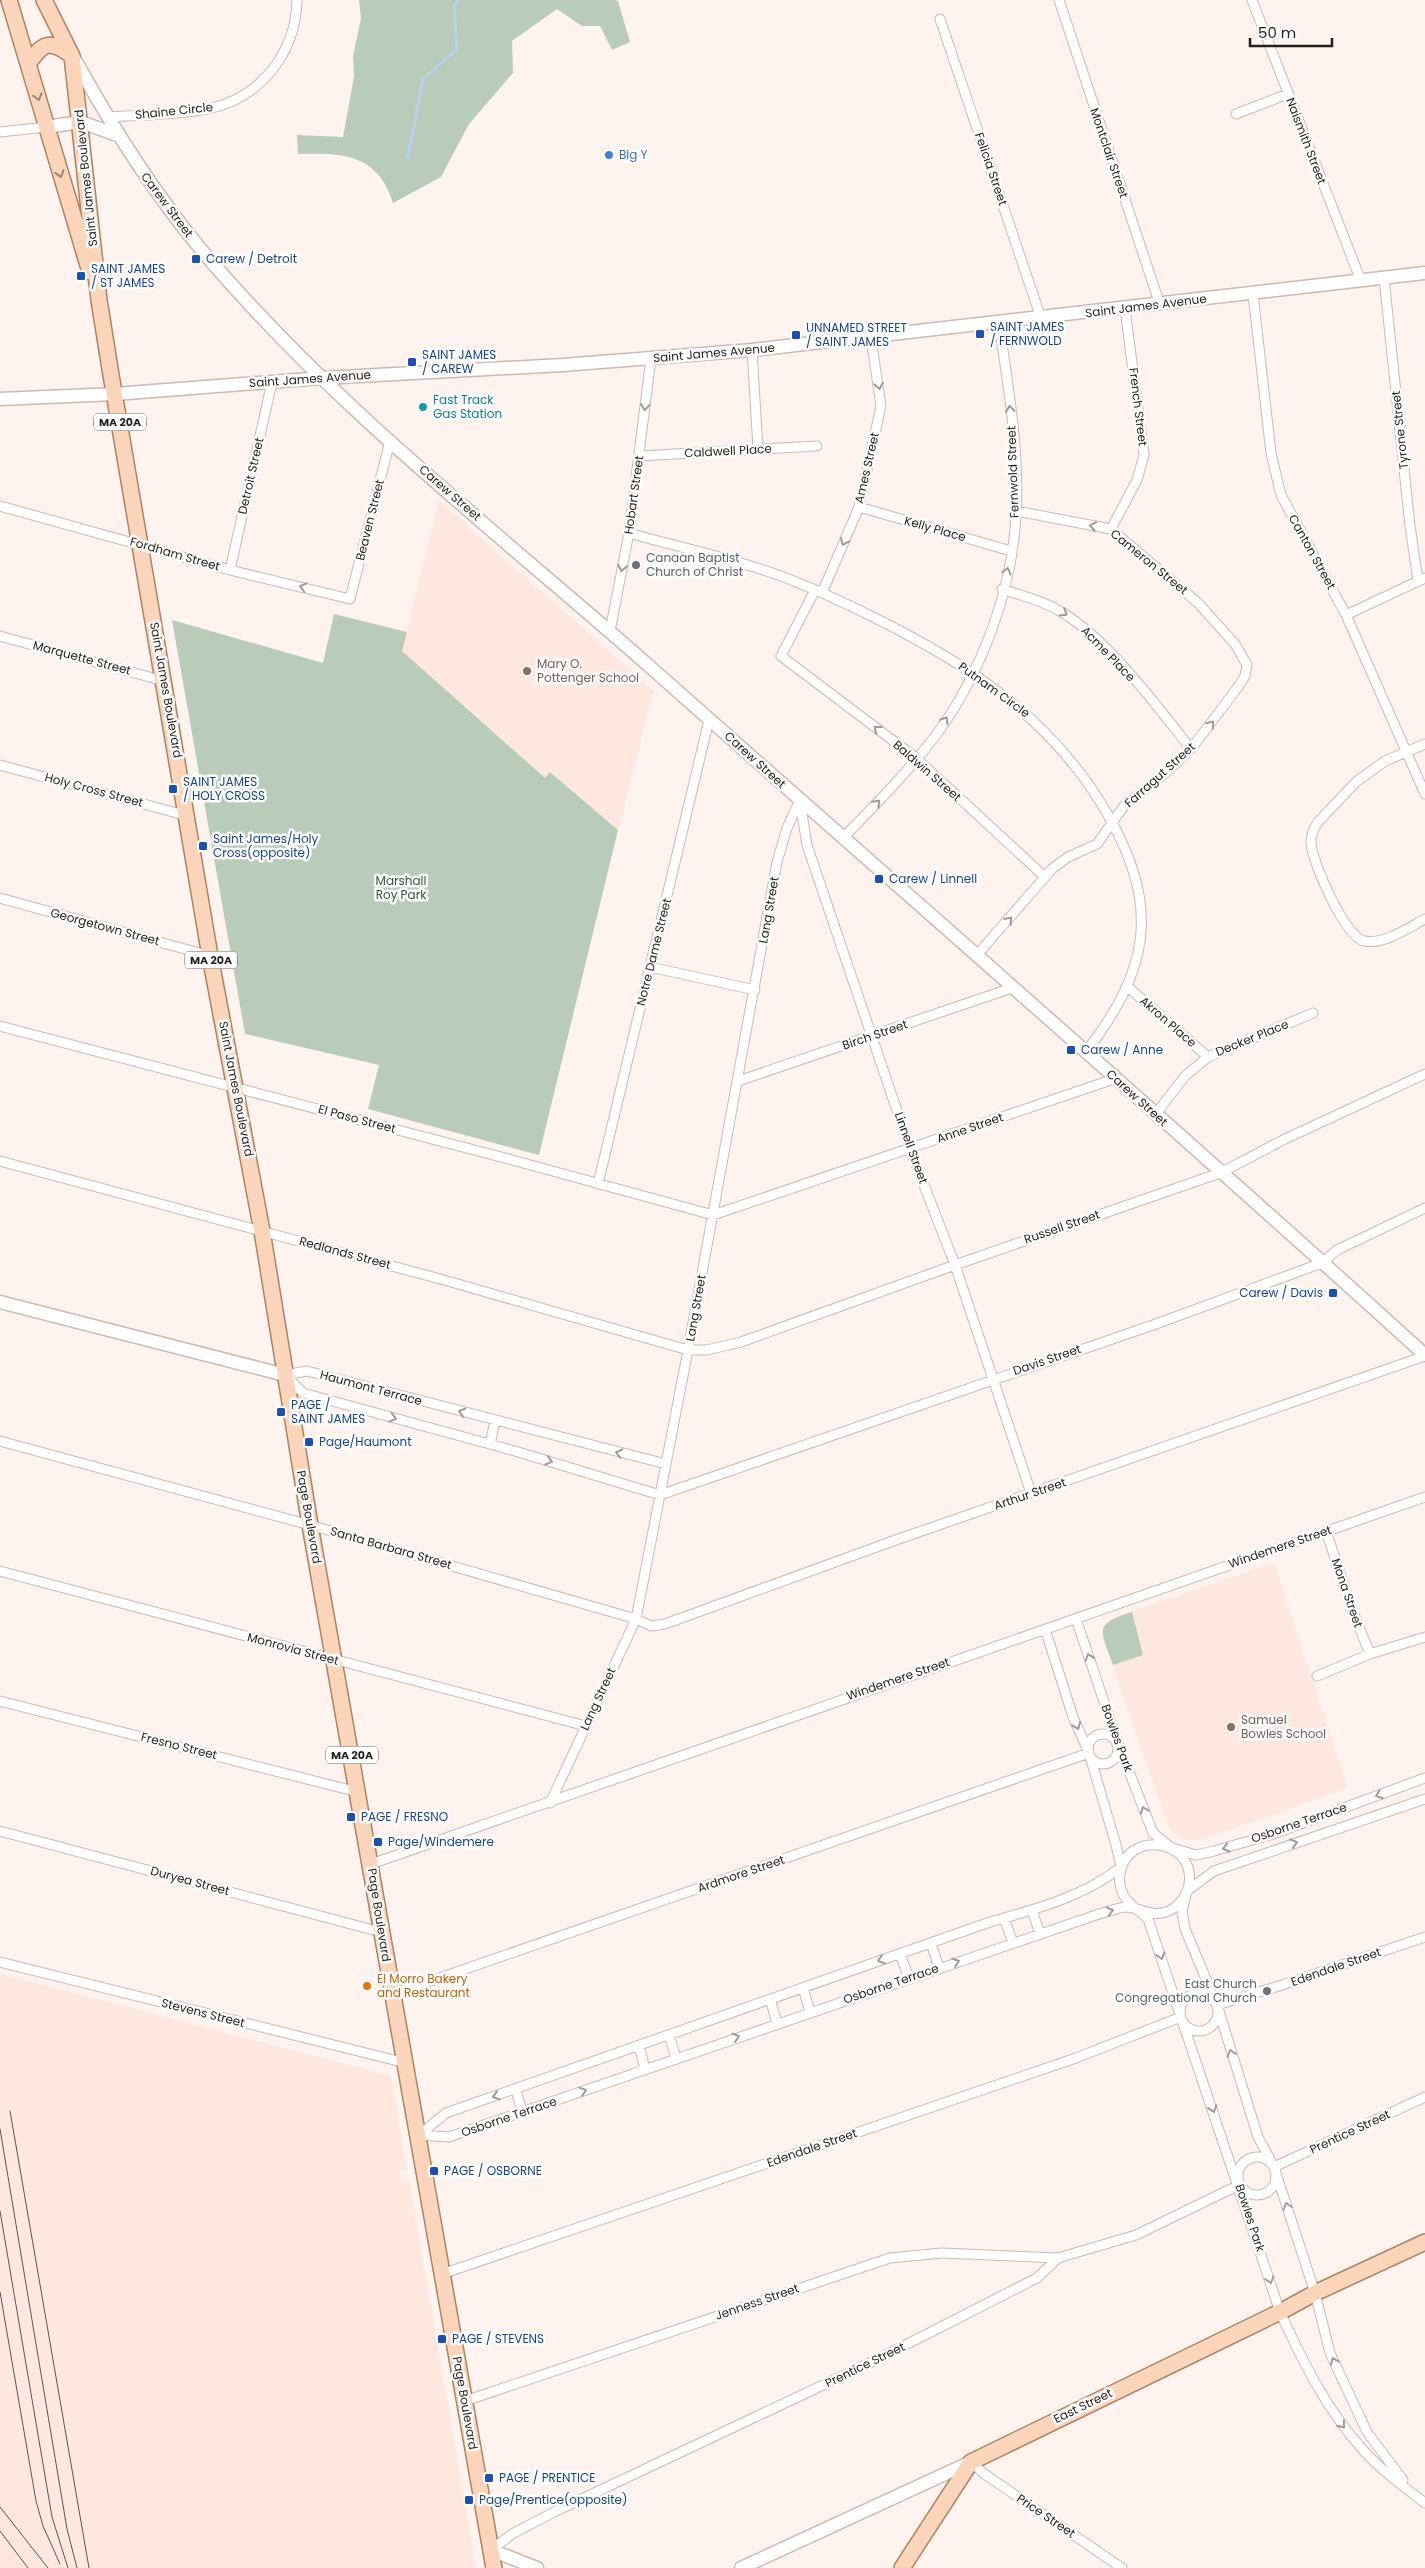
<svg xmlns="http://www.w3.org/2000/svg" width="1425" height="2568" font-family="Poppins,sans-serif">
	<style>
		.built { fill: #fde7de }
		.green { fill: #b9ccb9 }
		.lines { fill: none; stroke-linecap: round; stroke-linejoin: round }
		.stream { stroke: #bbd2ef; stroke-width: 3 }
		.street-casing { stroke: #ccbab2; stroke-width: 11 }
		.secondary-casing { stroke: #ccbab2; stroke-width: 15 }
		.primary-casing { stroke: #ad8364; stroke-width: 18 }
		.street { stroke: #fff; stroke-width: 9 }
		.secondary { stroke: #fff; stroke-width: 12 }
		.primary { stroke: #fad5b9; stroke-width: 15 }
		.tram { stroke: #5c5451; stroke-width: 1 }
		.oneway { stroke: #9a8372 }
		.oneway2 { stroke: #9d9a99 }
		.shop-dot { fill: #3f7fe0; stroke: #fff; stroke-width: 2 }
		.transit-dot { fill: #1a4fb4; stroke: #fff; stroke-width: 2 }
		.culture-dot { fill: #0f9aa8; stroke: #fff; stroke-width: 2 }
		.worship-dot { fill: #6b7280; stroke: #fff; stroke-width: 2 }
		.education-dot { fill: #8d6e63; stroke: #fff; stroke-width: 2 }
		.food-dot { fill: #e8710a; stroke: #fff; stroke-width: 2 }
		.labels { text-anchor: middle; stroke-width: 5; stroke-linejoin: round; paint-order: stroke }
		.shield { fill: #fff; stroke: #666260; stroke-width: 1 }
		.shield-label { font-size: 11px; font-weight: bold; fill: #251f1c }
		.street-label { font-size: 12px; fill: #251f1c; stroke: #fff }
		.shop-label { font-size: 12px; fill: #366cbe; stroke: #fff; text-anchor: start }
		.transit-label { font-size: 12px; fill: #164399; stroke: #fff; text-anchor: start }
		.culture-label { font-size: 12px; fill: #0d838f; stroke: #fff; text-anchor: start }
		.worship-label { font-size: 12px; fill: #5b616d; stroke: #fff; text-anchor: start }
		.education-label { font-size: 12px; fill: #785e54; stroke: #fff; text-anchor: start }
		.park-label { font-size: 12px; fill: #2f5731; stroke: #fff }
		.food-label { font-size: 12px; fill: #c56008; stroke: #fff; text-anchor: start }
	</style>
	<rect width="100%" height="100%" fill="#fef3ee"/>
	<path class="built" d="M 439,501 L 653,690 L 618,830 L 551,772 L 545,778 L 402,651 Z
		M 1274,1563 L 1348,1788 L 1200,1840 L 1186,1840 L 1174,1834 L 1167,1823 L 1103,1636 L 1103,1627 L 1112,1618 Z
		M 0,1974 L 391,2076 L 407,2170 L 400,2171 L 401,2181 L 409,2180 L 476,2568 L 0,2568 Z"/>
	<path class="green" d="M 359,0 L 615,0 L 618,1 L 630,42 L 612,50 L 600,26 L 582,26 L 557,9 L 512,41 L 513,73 L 469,124 L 441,177 L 393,203 C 377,153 343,153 298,154 L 297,135 L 343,137 L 354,77 L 353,56 L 361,18 Z
		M 334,614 L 407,632 L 402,651 L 545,778 L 550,772 L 618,830 L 539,1155 L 368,1109 L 379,1065 L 245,1034 L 172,620 L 323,663 Z
		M 1132,1612 L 1143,1655 L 1113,1665 C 1101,1630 1092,1625 1132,1612 Z"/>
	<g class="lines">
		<path class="stream" d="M 408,157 L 423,79 L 457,49 L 454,7 L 458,0"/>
		<defs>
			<path id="street" d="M 1059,0 L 1160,305
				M 1252,0 L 1361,281
				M 940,19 L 1041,318
				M 1236,114 L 1288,94
				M 107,117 C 140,115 175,115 207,109 C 260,99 296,53 297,0
				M 0,132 L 46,127
				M 1384,278 L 1410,526 L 1418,581
				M 1253,294 L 1271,453 L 1281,495 L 1346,615 L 1425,794
				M 752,350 L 758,449
				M 639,456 L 817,446
				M 0,506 L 230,570 L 350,599 L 390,441
				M 859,507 L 1011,551
				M 1111,529 L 1137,480 L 1144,455 L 1125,309
				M 629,533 C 671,545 713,554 754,567 C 795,579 835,598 873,617 C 970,665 1053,719 1108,815 C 1161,908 1149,971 1085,1053
				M 230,570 L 272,382
				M 1002,589 C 1023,596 1044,601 1063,613 C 1110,642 1156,705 1191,749
				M 815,590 L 781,656 L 916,758 L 1045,877
				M 822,593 L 859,507 L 881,406 L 871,338
				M 1346,615 L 1425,578
				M 610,631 L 629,533 L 651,358
				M 0,636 L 164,681
				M 1425,744 L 1385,761 L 1356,782 L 1318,822 C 1314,828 1311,835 1311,843 C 1312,862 1345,937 1364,941 C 1384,945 1408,928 1425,919
				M 0,765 L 188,816
				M 800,801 L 807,845 L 910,1149 L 955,1265 L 1031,1493
				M 843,838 C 876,804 911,769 939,731 C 982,671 1012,590 1016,516 C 1020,452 1008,386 999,323
				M 0,898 L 210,956
				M 976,956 L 1052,869 L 1068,857 L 1097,844 L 1124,806 L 1164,774 L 1191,749 L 1238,687 L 1245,676 L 1247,665 L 1235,644 L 1198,603 L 1111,529 L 1016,511
				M 650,967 L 755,990
				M 1128,987 L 1208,1057
				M 0,1026 L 516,1161 L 713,1215 L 1114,1079
				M 738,1081 L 1012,988
				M 1155,1115 L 1185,1076 L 1208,1057 L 1313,1013
				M 0,1161 L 444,1280 L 688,1350 L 707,1350 L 741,1342 L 955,1265 L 1220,1173 L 1285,1139 L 1425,1074
				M 598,1184 L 709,720
				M 285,1375 L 307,1371 L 666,1464
				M 287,1377 L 303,1393 L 515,1451 L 660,1495 L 1153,1325 L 1322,1263 L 1337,1250 L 1425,1208
				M 0,1441 L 310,1525 L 636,1619 L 651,1626 L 665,1624 L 893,1541 L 1425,1356
				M 490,1444 L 495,1421
				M 1326,1531 L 1353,1612 L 1370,1654
				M 0,1571 L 586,1726
				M 1076,1619 L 1118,1743 L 1153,1833 L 1172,1848 L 1196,1855 L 1214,1851 L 1273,1834 L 1425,1778
				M 1317,1676 L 1370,1654 L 1425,1637
				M 0,1701 L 358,1792
				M1088 1749a15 15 0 1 1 30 0a15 15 0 1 1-30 0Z
				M 550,1803 L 636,1619 L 688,1350 L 777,862 L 787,828 L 800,800
				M 0,1831 L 381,1932
				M 371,1864 L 1425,1497
				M 1032,1910 L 1040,1934
				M 1004,1918 L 1013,1943
				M 931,1943 L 939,1968
				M 900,1954 L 909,1978
				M 0,1962 L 406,2063
				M 803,1988 L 810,2012
				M1180 2012a19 19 0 1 1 38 0a19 19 0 1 1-38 0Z
				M 393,1994 L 1089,1753
				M 770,1999 L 777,2023
				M 1217,2005 L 1282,1985 L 1425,1937
				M 669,2035 L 676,2058
				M 639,2046 L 645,2069
				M 516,2090 L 522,2112
				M 419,2135 L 449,2137 L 1099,1914 C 1107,1912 1117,1908 1125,1907 C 1140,1907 1150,1917 1166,1912 C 1178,1908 1187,1896 1189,1884 C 1196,1839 1126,1829 1120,1874 C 1119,1881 1120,1889 1124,1896 C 1130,1906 1140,1911 1148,1919 L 1280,2312 C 1303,2362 1326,2409 1363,2450 C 1381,2470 1404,2487 1425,2503
				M 419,2135 L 446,2113 L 990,1922 C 1036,1909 1083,1897 1121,1867 L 1116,1845 L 1089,1753 L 1073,1717 L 1045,1629
				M1238 2176a19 19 0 1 1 38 0a19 19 0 1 1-38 0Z
				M 1274,2167 L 1425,2097
				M 442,2274 L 1076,2058 L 1181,2017
				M 465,2401 L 890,2258 L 942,2253 L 1058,2258
				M 971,2462 L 983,2473 L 1122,2568
				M 1403,2480 L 1367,2432 L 1330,2353 L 1315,2293 L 1274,2167 L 1258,2137 L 1217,2005 L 1185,1929 L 1182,1911 L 1187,1891 L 1214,1871 L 1425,1799
				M 491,2550 L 512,2534 L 554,2512 L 876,2360 L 1037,2278 L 1058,2258 L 1136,2235 L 1239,2185"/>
			<path id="secondary" d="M 74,58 C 111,125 150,188 199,247 C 330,404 495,530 648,665 C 907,895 1169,1122 1425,1355
				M 46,127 L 81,122 L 117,135
				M 0,399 L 115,394 L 322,378 L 563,365 L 752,350 L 1425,273
				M 0,1302 L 285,1375
				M 491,2550 L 537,2568
				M 741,2568 L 971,2462"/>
			<path id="primary" d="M 9,0 L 90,272
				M 44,0 L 72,56 L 99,300 L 111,375 L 210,956 L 262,1231 L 310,1525 L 494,2568
				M 28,64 C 43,43 49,39 71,55
				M 902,2568 L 971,2462 L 1280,2312 L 1315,2293 L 1425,2242"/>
		</defs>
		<use href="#street" class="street-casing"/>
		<use href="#secondary" class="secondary-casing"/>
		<use href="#primary" class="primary-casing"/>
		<use href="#street" class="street"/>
		<use href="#secondary" class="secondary"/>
		<use href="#primary" class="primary"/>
		<path class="tram" d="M 10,2111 L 89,2568
			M 0,2129 L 67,2529 L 77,2568
			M 0,2211 L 52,2517 L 68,2568
			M 0,2292 L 36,2501 L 43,2526 L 60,2564
			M 0,2507 L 48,2568
			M 0,2531 L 28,2568"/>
	</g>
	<defs><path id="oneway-chevron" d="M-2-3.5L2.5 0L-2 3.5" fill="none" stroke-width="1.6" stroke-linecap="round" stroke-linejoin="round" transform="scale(1.25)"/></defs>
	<g class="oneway">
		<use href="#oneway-chevron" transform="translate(38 97) rotate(74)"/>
		<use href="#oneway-chevron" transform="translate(60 174) rotate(74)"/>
	</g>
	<g class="oneway2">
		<use href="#oneway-chevron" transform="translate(879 386) rotate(81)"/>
		<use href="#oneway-chevron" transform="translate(645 407) rotate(97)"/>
		<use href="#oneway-chevron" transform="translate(1010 409) rotate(-95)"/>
		<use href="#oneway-chevron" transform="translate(1093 526) rotate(-169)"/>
		<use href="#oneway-chevron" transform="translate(844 542) rotate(113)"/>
		<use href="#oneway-chevron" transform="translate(622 568) rotate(101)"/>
		<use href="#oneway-chevron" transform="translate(1007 571) rotate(-75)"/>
		<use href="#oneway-chevron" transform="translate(303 587) rotate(-166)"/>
		<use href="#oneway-chevron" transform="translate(1064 613) rotate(32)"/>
		<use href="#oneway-chevron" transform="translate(945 720) rotate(-59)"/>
		<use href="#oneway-chevron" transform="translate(1211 724) rotate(-52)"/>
		<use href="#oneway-chevron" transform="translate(877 729) rotate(-143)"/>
		<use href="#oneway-chevron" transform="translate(877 803) rotate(-47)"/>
		<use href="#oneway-chevron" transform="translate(1009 920) rotate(-49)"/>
		<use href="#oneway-chevron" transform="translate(462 1412) rotate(-165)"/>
		<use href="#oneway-chevron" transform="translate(393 1418) rotate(15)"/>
		<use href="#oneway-chevron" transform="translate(619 1453) rotate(-166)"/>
		<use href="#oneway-chevron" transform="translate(549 1461) rotate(17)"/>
		<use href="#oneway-chevron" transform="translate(1089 1657) rotate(-109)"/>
		<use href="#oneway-chevron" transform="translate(1077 1726) rotate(67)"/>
		<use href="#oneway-chevron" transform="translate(1379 1795) rotate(159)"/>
		<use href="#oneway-chevron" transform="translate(1144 1810) rotate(-111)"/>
		<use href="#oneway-chevron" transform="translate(1294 1843) rotate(-17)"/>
		<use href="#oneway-chevron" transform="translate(1226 1848) rotate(164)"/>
		<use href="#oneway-chevron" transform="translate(1110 1911) rotate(-14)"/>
		<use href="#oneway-chevron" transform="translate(1161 1956) rotate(72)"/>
		<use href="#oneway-chevron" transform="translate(881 1960) rotate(161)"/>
		<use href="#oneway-chevron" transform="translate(956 1962) rotate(-18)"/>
		<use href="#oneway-chevron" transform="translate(736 2037) rotate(-19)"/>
		<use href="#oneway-chevron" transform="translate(1231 2053) rotate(-108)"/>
		<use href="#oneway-chevron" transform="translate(583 2091) rotate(-19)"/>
		<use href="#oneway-chevron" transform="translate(496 2096) rotate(162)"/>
		<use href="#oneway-chevron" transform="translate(1213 2109) rotate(71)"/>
		<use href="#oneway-chevron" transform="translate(1287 2206) rotate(-108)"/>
		<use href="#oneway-chevron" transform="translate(1270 2280) rotate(72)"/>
		<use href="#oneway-chevron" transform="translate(1334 2361) rotate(-112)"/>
		<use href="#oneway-chevron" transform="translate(1342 2425) rotate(51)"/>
	</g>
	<circle class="shop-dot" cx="609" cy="155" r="5"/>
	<g class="transit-dot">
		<rect x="191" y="254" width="10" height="10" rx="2.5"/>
		<rect x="76" y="271" width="10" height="10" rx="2.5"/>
		<rect x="975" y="329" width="10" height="10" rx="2.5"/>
		<rect x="791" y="330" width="10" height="10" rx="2.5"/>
		<rect x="407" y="357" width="10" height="10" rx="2.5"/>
		<rect x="168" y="784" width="10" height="10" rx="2.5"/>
		<rect x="198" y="841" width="10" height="10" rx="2.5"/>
		<rect x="874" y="874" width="10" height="10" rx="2.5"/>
		<rect x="1066" y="1045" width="10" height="10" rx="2.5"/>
		<rect x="1328" y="1288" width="10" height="10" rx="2.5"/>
		<rect x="276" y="1407" width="10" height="10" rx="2.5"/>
		<rect x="304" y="1437" width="10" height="10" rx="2.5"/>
		<rect x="346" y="1812" width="10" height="10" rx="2.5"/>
		<rect x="373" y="1837" width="10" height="10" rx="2.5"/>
		<rect x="429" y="2166" width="10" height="10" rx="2.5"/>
		<rect x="437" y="2334" width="10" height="10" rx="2.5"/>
		<rect x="484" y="2473" width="10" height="10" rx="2.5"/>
		<rect x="464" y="2495" width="10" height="10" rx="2.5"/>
	</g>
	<circle class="culture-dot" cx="423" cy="407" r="5"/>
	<g class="worship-dot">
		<circle cx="636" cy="565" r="5"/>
		<circle cx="1267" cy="1991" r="5"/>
	</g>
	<g class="education-dot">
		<circle cx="527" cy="671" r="5"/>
		<circle cx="1231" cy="1727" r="5"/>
	</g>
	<circle class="food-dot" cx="367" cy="1986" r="5"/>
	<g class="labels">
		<g class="shield">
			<rect x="94" y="413.5" width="52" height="17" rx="4"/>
			<rect x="185" y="951.5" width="52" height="17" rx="4"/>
			<rect x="326" y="1746.5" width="52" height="17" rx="4"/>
		</g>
		<g class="shield-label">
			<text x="120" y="426">MA 20A</text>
			<text x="211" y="964">MA 20A</text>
			<text x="352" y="1759">MA 20A</text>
		</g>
		<g class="street-label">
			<text transform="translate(174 111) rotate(-6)" y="4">Shaine Circle</text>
			<text transform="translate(1306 141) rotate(69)" y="4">Naismith Street</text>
			<text transform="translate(1109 153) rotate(71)" y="4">Montclair Street</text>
			<text transform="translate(991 169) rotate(71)" y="4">Felicia Street</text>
			<text transform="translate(86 178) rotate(-96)" y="4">Saint James Boulevard</text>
			<text transform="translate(167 205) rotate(53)" y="4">Carew Street</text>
			<text transform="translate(1146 306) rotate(-7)" y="4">Saint James Avenue</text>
			<text transform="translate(714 353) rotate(-5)" y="4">Saint James Avenue</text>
			<text transform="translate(310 379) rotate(-4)" y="4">Saint James Avenue</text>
			<text transform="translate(1138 407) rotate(83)" y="4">French Street</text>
			<text transform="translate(1400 430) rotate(-96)" y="4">Tyrone Street</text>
			<text transform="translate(728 451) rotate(-3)" y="4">Caldwell Place</text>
			<text transform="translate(867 468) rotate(-77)" y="4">Ames Street</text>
			<text transform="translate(1013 472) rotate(-92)" y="4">Fernwold Street</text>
			<text transform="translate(251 476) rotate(-77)" y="4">Detroit Street</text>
			<text transform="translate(450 493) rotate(41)" y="4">Carew Street</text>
			<text transform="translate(634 495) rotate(-82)" y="4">Hobart Street</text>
			<text transform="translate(370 520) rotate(-76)" y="4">Beaven Street</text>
			<text transform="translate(935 529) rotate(16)" y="4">Kelly Place</text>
			<text transform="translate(1312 552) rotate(61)" y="4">Canton Street</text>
			<text transform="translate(175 554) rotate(16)" y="4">Fordham Street</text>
			<text transform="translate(1149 562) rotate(39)" y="4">Cameron Street</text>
			<text transform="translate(1108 654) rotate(46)" y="4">Acme Place</text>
			<text transform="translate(82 658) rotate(15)" y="4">Marquette Street</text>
			<text transform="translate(166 690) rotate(80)" y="4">Saint James Boulevard</text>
			<text transform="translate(994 690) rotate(36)" y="4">Putnam Circle</text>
			<text transform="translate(755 760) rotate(42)" y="4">Carew Street</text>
			<text transform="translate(927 771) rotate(41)" y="4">Baldwin Street</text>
			<text transform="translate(1160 775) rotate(-42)" y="4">Farragut Street</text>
			<text transform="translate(94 790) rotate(15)" y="4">Holy Cross Street</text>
			<text transform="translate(769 910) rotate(-80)" y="4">Lang Street</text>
			<text transform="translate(105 927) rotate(15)" y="4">Georgetown Street</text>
			<text transform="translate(654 952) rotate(-76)" y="4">Notre Dame Street</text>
			<text transform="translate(1168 1022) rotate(41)" y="4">Akron Place</text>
			<text transform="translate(875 1035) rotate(-19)" y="4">Birch Street</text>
			<text transform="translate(1252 1038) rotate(-22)" y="4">Decker Place</text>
			<text transform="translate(236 1089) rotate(79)" y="4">Saint James Boulevard</text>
			<text transform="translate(1137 1098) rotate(42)" y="4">Carew Street</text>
			<text transform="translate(357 1119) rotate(15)" y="4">El Paso Street</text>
			<text transform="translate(970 1128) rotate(-19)" y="4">Anne Street</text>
			<text transform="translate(911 1148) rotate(70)" y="4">Linnell Street</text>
			<text transform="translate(1062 1227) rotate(-19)" y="4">Russell Street</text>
			<text transform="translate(345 1253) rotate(15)" y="4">Redlands Street</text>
			<text transform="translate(696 1308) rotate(-80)" y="4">Lang Street</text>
			<text transform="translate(1047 1360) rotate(-19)" y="4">Davis Street</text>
			<text transform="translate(371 1388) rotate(15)" y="4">Haumont Terrace</text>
			<text transform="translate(1030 1494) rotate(-19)" y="4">Arthur Street</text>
			<text transform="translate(309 1517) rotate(80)" y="4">Page Boulevard</text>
			<text transform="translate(1280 1547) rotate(-19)" y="4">Windemere Street</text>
			<text transform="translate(391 1548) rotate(16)" y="4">Santa Barbara Street</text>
			<text transform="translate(1347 1593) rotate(71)" y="4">Mona Street</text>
			<text transform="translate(293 1649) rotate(15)" y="4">Monrovia Street</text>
			<text transform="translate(898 1679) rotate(-19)" y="4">Windemere Street</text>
			<text transform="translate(598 1699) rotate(-65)" y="4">Lang Street</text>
			<text transform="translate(1117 1738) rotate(70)" y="4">Bowles Park</text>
			<text transform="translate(179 1746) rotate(14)" y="4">Fresno Street</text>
			<text transform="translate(1299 1823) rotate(-19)" y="4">Osborne Terrace</text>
			<text transform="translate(741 1874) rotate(-19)" y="4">Ardmore Street</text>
			<text transform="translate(190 1881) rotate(15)" y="4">Duryea Street</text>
			<text transform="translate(379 1915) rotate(81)" y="4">Page Boulevard</text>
			<text transform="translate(1336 1967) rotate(-19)" y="4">Edendale Street</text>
			<text transform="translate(891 1984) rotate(-19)" y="4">Osborne Terrace</text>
			<text transform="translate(203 2013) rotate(14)" y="4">Stevens Street</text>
			<text transform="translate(509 2117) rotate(-19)" y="4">Osborne Terrace</text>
			<text transform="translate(1350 2132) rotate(-25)" y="4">Prentice Street</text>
			<text transform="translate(812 2148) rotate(-19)" y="4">Edendale Street</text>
			<text transform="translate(1250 2218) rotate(72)" y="4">Bowles Park</text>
			<text transform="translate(757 2302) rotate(-19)" y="4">Jenness Street</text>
			<text transform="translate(865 2365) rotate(-26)" y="4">Prentice Street</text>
			<text transform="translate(465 2403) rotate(80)" y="4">Page Boulevard</text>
			<text transform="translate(1083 2406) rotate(-26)" y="4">East Street</text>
			<text transform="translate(1046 2516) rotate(34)" y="4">Price Street</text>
		</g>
		<g class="shop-label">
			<text x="619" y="159">Big Y</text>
		</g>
		<g class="transit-label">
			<text x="206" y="263">Carew / Detroit</text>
			<text x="91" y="273">SAINT JAMES<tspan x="91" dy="14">/ ST JAMES</tspan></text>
			<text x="990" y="331">SAINT JAMES<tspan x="990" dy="14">/ FERNWOLD</tspan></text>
			<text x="806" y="332">UNNAMED STREET<tspan x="806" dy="14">/ SAINT JAMES</tspan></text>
			<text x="422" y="359">SAINT JAMES<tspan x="422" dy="14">/ CAREW</tspan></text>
			<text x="183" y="786">SAINT JAMES<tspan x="183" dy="14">/ HOLY CROSS</tspan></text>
			<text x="213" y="843">Saint James/Holy<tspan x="213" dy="14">Cross(opposite)</tspan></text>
			<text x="889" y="883">Carew / Linnell</text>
			<text x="1081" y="1054">Carew / Anne</text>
			<text x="1323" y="1297" text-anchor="end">Carew / Davis</text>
			<text x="291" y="1409">PAGE /<tspan x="291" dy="14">SAINT JAMES</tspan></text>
			<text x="319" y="1446">Page/Haumont</text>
			<text x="361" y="1821">PAGE / FRESNO</text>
			<text x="388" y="1846">Page/Windemere</text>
			<text x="444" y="2175">PAGE / OSBORNE</text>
			<text x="452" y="2343">PAGE / STEVENS</text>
			<text x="499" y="2482">PAGE / PRENTICE</text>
			<text x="479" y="2504">Page/Prentice(opposite)</text>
		</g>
		<g class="culture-label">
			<text x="433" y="404">Fast Track<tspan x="433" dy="14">Gas Station</tspan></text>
		</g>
		<g class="worship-label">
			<text x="646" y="562">Canaan Baptist<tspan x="646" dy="14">Church of Christ</tspan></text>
			<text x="1257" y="1988" text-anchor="end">East Church<tspan x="1257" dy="14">Congregational Church</tspan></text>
		</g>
		<g class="education-label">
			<text x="537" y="668">Mary O.<tspan x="537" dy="14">Pottenger School</tspan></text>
			<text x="1241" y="1724">Samuel<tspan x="1241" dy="14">Bowles School</tspan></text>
		</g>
		<g class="park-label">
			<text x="401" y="885">Marshall<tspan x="401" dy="14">Roy Park</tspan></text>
		</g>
		<g class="food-label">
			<text x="377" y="1983">El Morro Bakery<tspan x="377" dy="14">and Restaurant</tspan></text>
		</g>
	</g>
	<path d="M1250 38v8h82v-8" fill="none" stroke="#251f1c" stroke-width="2.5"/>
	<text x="1258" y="38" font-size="15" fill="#251f1c" stroke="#ffffff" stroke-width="4" paint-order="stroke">50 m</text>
</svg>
